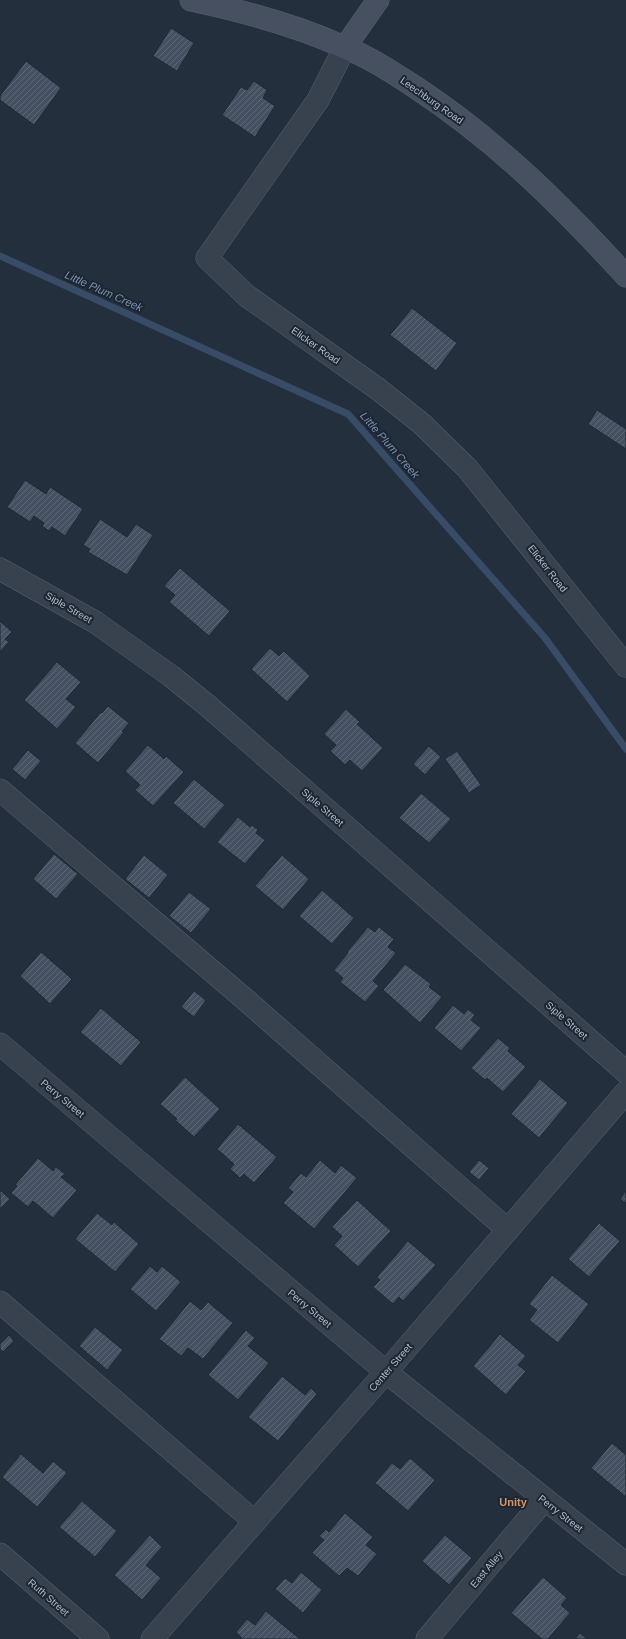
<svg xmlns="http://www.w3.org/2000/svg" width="626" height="1639" font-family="Arial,sans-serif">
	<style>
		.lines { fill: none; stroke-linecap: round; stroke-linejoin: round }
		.stream { stroke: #394c67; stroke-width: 7 }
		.building { fill: url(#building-hatch); stroke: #1f2835 }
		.street-casing { stroke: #565f6c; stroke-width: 23 }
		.secondary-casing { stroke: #565f6c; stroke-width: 23 }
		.street { stroke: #38414e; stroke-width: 22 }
		.secondary { stroke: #465061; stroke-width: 22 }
		.labels { text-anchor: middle; stroke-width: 4; stroke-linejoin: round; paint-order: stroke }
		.street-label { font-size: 10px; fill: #b4bcc9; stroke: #1d2633 }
		.water-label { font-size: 11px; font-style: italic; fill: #7c92b1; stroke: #1d2633 }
		.neighbourhood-label { font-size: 11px; font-weight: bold; fill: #d59563; stroke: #1d2633 }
	</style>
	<defs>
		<pattern id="building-hatch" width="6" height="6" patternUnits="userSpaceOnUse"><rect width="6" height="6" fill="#455162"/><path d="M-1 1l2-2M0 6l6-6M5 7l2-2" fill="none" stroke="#5d6877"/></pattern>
	</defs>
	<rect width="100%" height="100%" fill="#242f3e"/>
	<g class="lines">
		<path class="stream" d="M 0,256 L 348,414 L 545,638 L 626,749"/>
	</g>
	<path class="building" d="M 171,28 L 194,43 L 177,71 L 153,56 Z
		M 26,61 L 61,88 L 34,125 L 0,100 L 0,96 Z
		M 254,81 L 267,90 L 263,98 L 275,106 L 255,137 L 222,115 L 241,87 L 247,90 Z
		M 412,308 L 457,343 L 436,371 L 390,335 Z
		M 597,410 L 626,429 L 626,449 L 588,424 Z
		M 25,480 L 46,494 L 50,487 L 83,509 L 65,536 L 52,527 L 49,531 L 42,526 L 44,523 L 34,516 L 30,522 L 7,507 Z
		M 100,519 L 127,537 L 136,524 L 153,535 L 127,575 L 88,552 L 90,549 L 83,545 Z
		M 180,568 L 230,611 L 209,636 L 169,602 L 175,595 L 164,586 Z
		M 0,621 L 12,632 L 5,639 L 9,642 L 0,652 Z
		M 270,648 L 279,656 L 284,651 L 310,676 L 287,702 L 251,669 Z
		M 57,662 L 81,682 L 66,699 L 76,707 L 57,729 L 24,700 Z
		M 108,706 L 129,723 L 122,731 L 124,732 L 98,763 L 75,743 L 101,712 L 102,713 Z
		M 346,709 L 360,722 L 357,724 L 383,748 L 362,771 L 350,760 L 345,765 L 330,751 L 336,745 L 324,734 Z
		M 148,745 L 164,759 L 166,756 L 184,772 L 153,806 L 135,790 L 140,785 L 125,771 Z
		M 429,746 L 441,757 L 425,775 L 413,764 Z
		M 28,750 L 41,761 L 25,780 L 12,769 Z
		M 457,751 L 481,785 L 469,793 L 445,759 Z
		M 194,779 L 225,805 L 204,829 L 173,803 Z
		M 421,793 L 451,819 L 429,843 L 399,818 Z
		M 238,817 L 250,827 L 252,825 L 258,830 L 256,833 L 265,840 L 245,864 L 217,842 Z
		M 54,854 L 78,874 L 56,899 L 33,879 Z
		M 144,855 L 168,875 L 149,898 L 125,879 Z
		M 282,855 L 309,879 L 283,910 L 255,886 Z
		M 322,890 L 354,918 L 332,944 L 299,916 Z
		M 189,892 L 211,909 L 191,933 L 169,916 Z
		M 368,927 L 375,932 L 379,927 L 394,939 L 388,947 L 396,953 L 373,981 L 379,986 L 365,1002 L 340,982 L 343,978 L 334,970 L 348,953 L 347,952 Z
		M 41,952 L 72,979 L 50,1004 L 20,976 Z
		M 405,964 L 431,984 L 429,987 L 442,997 L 420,1023 L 383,990 Z
		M 194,991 L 206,1000 L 194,1017 L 181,1007 Z
		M 453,1005 L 464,1014 L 468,1009 L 475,1015 L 471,1020 L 481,1028 L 461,1051 L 434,1028 Z
		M 101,1008 L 141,1042 L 121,1066 L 80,1032 Z
		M 498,1038 L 510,1048 L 508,1051 L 526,1067 L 503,1092 L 487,1078 L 485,1080 L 471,1068 Z
		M 185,1077 L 220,1109 L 194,1137 L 175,1120 L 177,1119 L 160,1104 Z
		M 540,1079 L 568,1103 L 539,1138 L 511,1114 Z
		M 238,1124 L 277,1157 L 254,1183 L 244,1174 L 240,1178 L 230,1169 L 234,1164 L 217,1149 Z
		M 38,1158 L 53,1171 L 56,1167 L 65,1174 L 61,1177 L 77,1190 L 53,1218 L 33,1201 L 28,1207 L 11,1193 L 17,1186 L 15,1185 Z
		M 320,1160 L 335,1173 L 341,1165 L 357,1178 L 314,1229 L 283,1203 L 293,1192 L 288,1188 L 301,1173 L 306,1177 Z
		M 479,1160 L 489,1168 L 479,1180 L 469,1172 Z
		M 0,1190 L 10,1199 L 0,1209 Z
		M 626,1191 L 626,1203 L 620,1199 Z
		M 357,1200 L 391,1231 L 358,1267 L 334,1245 L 342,1236 L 332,1227 Z
		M 97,1213 L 112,1225 L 114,1222 L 139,1244 L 115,1272 L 75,1239 Z
		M 599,1223 L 620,1241 L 589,1277 L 568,1259 Z
		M 408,1241 L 436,1265 L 403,1301 L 399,1297 L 393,1304 L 373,1287 L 380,1280 L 377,1277 Z
		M 150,1266 L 157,1272 L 162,1266 L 181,1282 L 156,1311 L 130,1289 Z
		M 552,1275 L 589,1304 L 558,1343 L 529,1320 L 537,1310 L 529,1304 Z
		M 190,1301 L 201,1310 L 208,1302 L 233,1323 L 203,1359 L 188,1348 L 181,1356 L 159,1339 Z
		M 95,1327 L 123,1350 L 107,1370 L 79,1346 Z
		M 246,1330 L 255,1338 L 248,1346 L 269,1363 L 238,1400 L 208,1375 Z
		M 500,1334 L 526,1356 L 518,1365 L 526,1371 L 506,1395 L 473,1366 Z
		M 9,1335 L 14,1341 L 3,1352 L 0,1349 L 0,1344 Z
		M 282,1376 L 305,1395 L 311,1388 L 317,1394 L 278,1441 L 248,1417 Z
		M 612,1443 L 626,1455 L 626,1497 L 591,1468 Z
		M 21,1454 L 43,1473 L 53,1461 L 67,1473 L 37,1507 L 2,1477 Z
		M 410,1458 L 435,1480 L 408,1511 L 375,1483 L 392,1463 L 400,1469 Z
		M 82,1501 L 117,1531 L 95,1557 L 59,1527 Z
		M 345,1513 L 373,1537 L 366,1545 L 377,1554 L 358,1576 L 347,1568 L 339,1576 L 312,1553 L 324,1540 L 319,1536 L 326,1529 L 329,1532 Z
		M 150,1535 L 162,1547 L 146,1565 L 161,1578 L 142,1600 L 114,1575 Z
		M 445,1535 L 472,1558 L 449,1585 L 422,1561 Z
		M 301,1572 L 322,1590 L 303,1613 L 275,1589 L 285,1578 L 292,1583 Z
		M 543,1577 L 567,1598 L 561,1605 L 570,1613 L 548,1639 L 542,1639 L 511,1613 Z
		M 266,1611 L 300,1639 L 243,1639 L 236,1632 L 247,1619 L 255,1625 Z
		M 580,1633 L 587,1639 L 575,1639 Z"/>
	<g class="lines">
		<defs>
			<path id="street" d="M 345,47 L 318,100 L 207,258 L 247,296 L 378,389 L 422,424 L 467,468 L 626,666
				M 0,569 L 95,622 L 171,676 L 208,706 L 626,1072
				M 0,790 L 247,1001 L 508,1230
				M 0,1044 L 386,1372 L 626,1564
				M 0,1302 L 255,1522
				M 0,1554 L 98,1639
				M 152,1639 L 386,1372 L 626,1092
				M 427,1639 L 544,1500"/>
			<path id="secondary" d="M 191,0 C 243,11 295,25 344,47 C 369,57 392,72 415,87 C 497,141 560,204 626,276
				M 345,47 L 378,0"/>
		</defs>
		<use href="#street" class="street-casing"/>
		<use href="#secondary" class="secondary-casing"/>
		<use href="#street" class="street"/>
		<use href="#secondary" class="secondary"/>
	</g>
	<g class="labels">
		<g class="street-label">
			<text transform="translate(432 100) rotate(35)" y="4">Leechburg Road</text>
			<text transform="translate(316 345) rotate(35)" y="4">Elicker Road</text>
			<text transform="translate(548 568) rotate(52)" y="4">Elicker Road</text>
			<text transform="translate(69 607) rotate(30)" y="4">Siple Street</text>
			<text transform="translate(323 807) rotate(41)" y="4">Siple Street</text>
			<text transform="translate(567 1020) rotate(41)" y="4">Siple Street</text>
			<text transform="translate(63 1098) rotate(40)" y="4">Perry Street</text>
			<text transform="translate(310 1308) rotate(40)" y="4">Perry Street</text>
			<text transform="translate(390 1367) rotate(-49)" y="4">Center Street</text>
			<text transform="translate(561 1513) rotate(38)" y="4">Perry Street</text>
			<text transform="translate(486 1569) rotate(-50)" y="4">East Alley</text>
			<text transform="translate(49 1597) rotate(41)" y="4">Ruth Street</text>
		</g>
		<g class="water-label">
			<text transform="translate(104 291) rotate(24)" y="4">Little Plum Creek</text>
			<text transform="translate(390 445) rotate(49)" y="4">Little Plum Creek</text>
		</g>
		<g class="neighbourhood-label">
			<text x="513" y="1506">Unity</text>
		</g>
	</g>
</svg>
